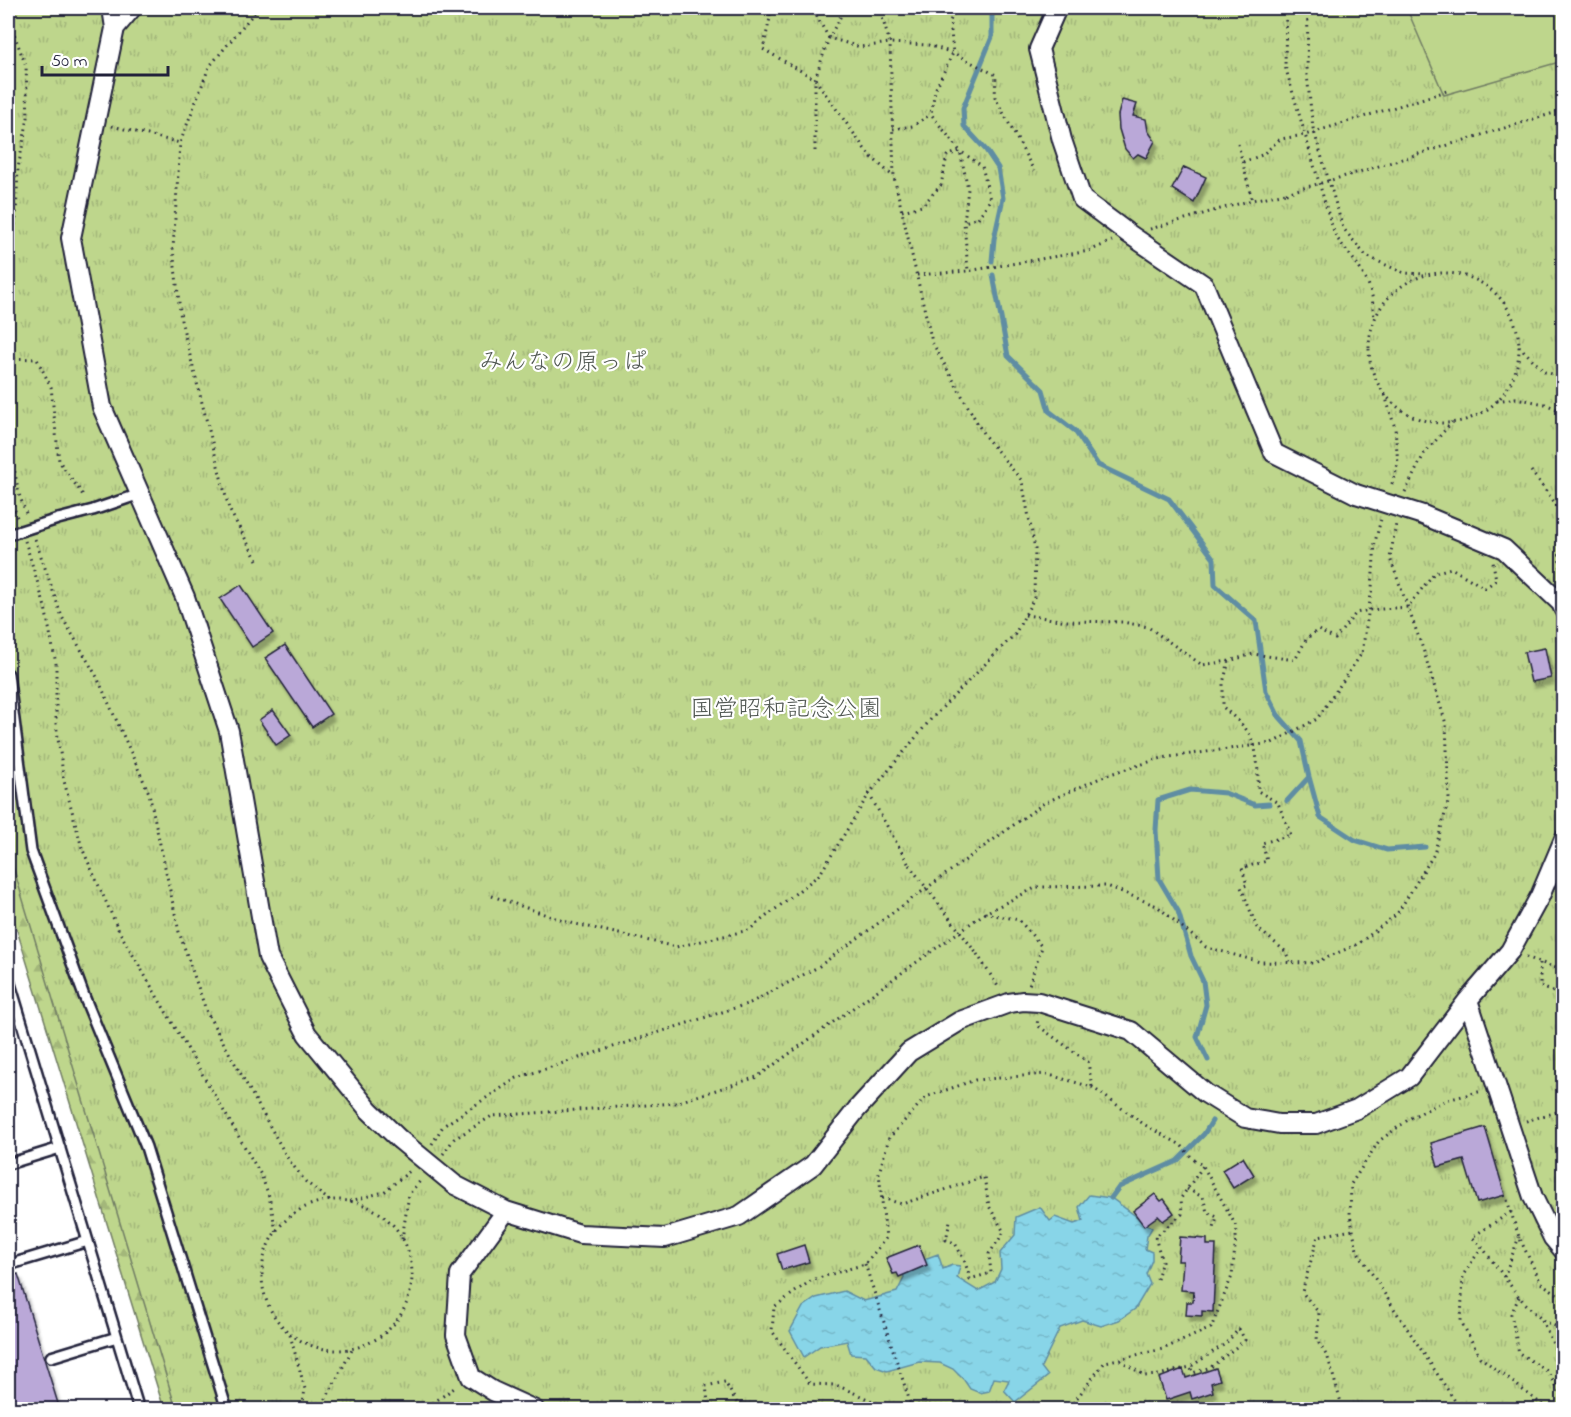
<svg xmlns="http://www.w3.org/2000/svg" width="1571" height="1417" font-family="'Indie Flower','Klee One',sans-serif">
	<style>
		.forest { fill: url(#forest-firs); stroke: #707c64; stroke-width: 1.5 }
		.park { fill: url(#park-tufts); stroke: #707c64; stroke-width: 1.5 }
		.pitch { fill: #bed68c; stroke: #707c64; stroke-width: 1.5 }
		.water { fill: url(#water-ripples); stroke: #5f8da3; stroke-width: 1.5 }
		.lines { fill: none; stroke-linecap: round; stroke-linejoin: round }
		.stream { stroke: #5f8da3; stroke-width: 5 }
		.building { fill: #baa8d8; stroke: #22223b; stroke-width: 1.5; filter: url(#shadow) }
		.lane-casing { stroke: #22223b; stroke-width: 14 }
		.street-casing { stroke: #22223b; stroke-width: 22 }
		.path { stroke: #22223b; stroke-width: 3; stroke-dasharray: 1.5 4.5; stroke-linecap: butt }
		.lane { stroke: #fff; stroke-width: 9 }
		.street { stroke: #fff; stroke-width: 18 }
		.lane-bridge-casing { stroke: #22223b; stroke-width: 14; stroke-linecap: butt }
		.street-bridge-casing { stroke: #22223b; stroke-width: 22; stroke-linecap: butt }
		.path-bridge { stroke: #22223b; stroke-width: 3; stroke-dasharray: 1.5 4.5; stroke-linecap: butt }
		.lane-bridge { stroke: #fff; stroke-width: 9 }
		.street-bridge { stroke: #fff; stroke-width: 18 }
		.labels { text-anchor: middle; stroke-width: 4.5; stroke-linejoin: round; paint-order: stroke }
		.park-label { font-size: 24px; fill: #515853; stroke: #fff }
	</style>
	<defs>
		<pattern id="forest-firs" width="22" height="20" patternUnits="userSpaceOnUse" patternTransform="scale(1.5)"><rect width="22" height="20" fill="#bed68c"/><path d="M5 1l3.5 6h-7zM16 11l3.5 6h-7z" fill="#a3b77a"/></pattern>
		<pattern id="park-tufts" width="24" height="20" patternUnits="userSpaceOnUse" patternTransform="scale(1.5)"><rect width="24" height="20" fill="#bed68c"/><path d="M3 7l-1-3M5 7V3M7 7l1-3M15 17l-1-3M17 17v-4M19 17l1-3" fill="none" stroke="#a3b77a"/></pattern>
		<pattern id="water-ripples" width="26" height="14" patternUnits="userSpaceOnUse" patternTransform="scale(1.5)"><rect width="26" height="14" fill="#88d5e8"/><path d="M2 4q2-2 4 0t4 0M15 11q2-2 4 0t4 0" fill="none" stroke="#75b7c8"/></pattern>
		<filter id="shadow"><feDropShadow dx="3.5" dy="6" stdDeviation="1.5" flood-color="#0004"/></filter>
	</defs>
	<rect width="100%" height="100%" fill="#fff"/>
	<filter id="ink" filterUnits="userSpaceOnUse"><feTurbulence type="fractalNoise" baseFrequency=".0167" numOctaves="2"/><feDisplacementMap in="SourceGraphic" scale="12" xChannelSelector="R" yChannelSelector="G"/><feConvolveMatrix kernelMatrix="1 2 1 2 8 2 1 2 1" color-interpolation-filters="sRGB"/></filter>
	<g filter="url(#ink)">
		<path class="forest" d="M 8,763 L 215,1409 L 164,1409 L 8,901 Z"/>
		<path class="park" d="M 8,8 L 1563,8 L 1563,1409 L 176,1409 L 8,850 Z"/>
		<path class="pitch" d="M 1404,8 L 1563,8 L 1563,61 L 1444,95 L 1407,9 Z"/>
		<path class="water" d="M 1089,1195 L 1111,1198 L 1152,1228 L 1147,1236 L 1145,1249 L 1152,1252 L 1152,1260 L 1146,1274 L 1150,1284 L 1135,1309 L 1119,1320 L 1101,1326 L 1082,1320 L 1060,1328 L 1041,1367 L 1048,1376 L 1015,1402 L 1004,1390 L 1009,1380 L 994,1378 L 989,1391 L 980,1393 L 970,1389 L 964,1380 L 953,1369 L 940,1363 L 919,1362 L 887,1371 L 876,1367 L 866,1355 L 851,1354 L 847,1341 L 820,1346 L 804,1357 L 790,1331 L 803,1307 L 816,1298 L 844,1291 L 864,1301 L 897,1292 L 904,1278 L 902,1267 L 938,1254 L 943,1269 L 952,1265 L 960,1266 L 957,1278 L 978,1291 L 995,1282 L 1001,1269 L 1000,1253 L 1015,1235 L 1016,1217 L 1040,1207 L 1050,1221 L 1055,1217 L 1074,1224 L 1083,1221 L 1079,1207 Z"/>
		<g class="lines">
			<path class="stream" d="M 992,8 L 992,37 L 963,108 L 964,126 L 986,150 L 998,168 L 1003,198 L 994,239 L 992,261
				M 993,275 L 1008,356 L 1043,390 L 1049,411 L 1075,431 L 1098,465 L 1169,499 L 1214,559 L 1215,585 L 1256,621 L 1266,691 L 1278,715 L 1301,741 L 1309,777 L 1287,801
				M 1309,777 L 1320,817 L 1355,840 L 1387,850 L 1425,847
				M 1208,1060 L 1197,1037 L 1206,1005 L 1203,981 L 1191,956 L 1178,911 L 1159,879 L 1156,830 L 1158,800 L 1190,790 L 1225,793 L 1255,805 L 1269,804
				M 1111,1198 L 1119,1187 L 1177,1161 L 1204,1134 L 1212,1121"/>
		</g>
		<path class="building" d="M 1122,100 L 1137,104 L 1133,116 L 1146,119 L 1148,131 L 1155,141 L 1146,158 L 1138,154 L 1133,158 L 1125,149 L 1119,129 L 1118,115 Z
			M 1184,167 L 1206,177 L 1194,203 L 1172,189 Z
			M 241,585 L 273,633 L 252,647 L 220,599 Z
			M 285,645 L 331,714 L 312,727 L 265,658 Z
			M 1545,648 L 1551,678 L 1531,682 L 1524,652 Z
			M 273,710 L 291,735 L 276,745 L 259,720 Z
			M 1485,1127 L 1505,1195 L 1477,1203 L 1464,1160 L 1438,1167 L 1431,1143 Z
			M 1243,1157 L 1254,1175 L 1233,1188 L 1222,1170 Z
			M 1155,1194 L 1161,1201 L 1164,1199 L 1174,1213 L 1163,1221 L 1158,1216 L 1144,1226 L 1133,1211 Z
			M 1180,1237 L 1207,1239 L 1207,1245 L 1216,1245 L 1213,1312 L 1202,1311 L 1202,1316 L 1186,1315 L 1187,1302 L 1193,1302 L 1194,1291 L 1181,1290 L 1183,1261 L 1178,1261 Z
			M 804,1245 L 809,1262 L 782,1270 L 777,1254 Z
			M 919,1245 L 927,1265 L 899,1277 L 897,1273 L 893,1274 L 886,1258 Z
			M 18,1274 L 60,1410 L 8,1410 L 8,1277 Z
			M 1216,1368 L 1220,1380 L 1211,1383 L 1213,1392 L 1192,1399 L 1190,1392 L 1166,1400 L 1159,1378 L 1183,1369 L 1186,1378 Z"/>
		<g class="lines">
			<defs>
				<path id="lane" d="M 58,519 L 93,510 L 140,494
					M 8,674 L 31,851 L 84,996 L 146,1147 L 227,1410
					M 8,977 L 139,1410
					M 8,1164 L 60,1148
					M 8,1265 L 88,1241
					M 51,1357 L 117,1337"/>
				<path id="street" d="M 112,8 L 115,28 L 71,238 L 102,407 L 185,597 L 229,731 L 268,957 L 307,1034 L 369,1110 L 399,1139
					M 1057,8 L 1039,49 L 1062,140 L 1082,199 L 1129,234 L 1204,285 L 1274,453 L 1356,494
					M 115,28 L 132,8
					M 1423,515 L 1504,549 L 1561,603 L 1564,610
					M 1468,1000 L 1533,1197 L 1553,1238 L 1564,1251
					M 455,1185 L 506,1211 L 580,1234 L 665,1238 L 739,1216 L 813,1165 L 857,1109 L 909,1052 L 960,1021 L 1009,1003 L 1023,1001 L 1039,1002 L 1131,1031 L 1205,1093 L 1245,1118 L 1279,1124 L 1316,1124 L 1357,1109 L 1409,1077 L 1468,1000 L 1510,951 L 1540,896 L 1564,839
					M 506,1211 L 460,1274 L 456,1335 L 471,1377 L 493,1391 L 535,1410"/>
			</defs>
			<use href="#lane" class="lane-casing"/>
			<use href="#street" class="street-casing"/>
			<path class="path" d="M 770,8 L 770,18 L 763,49 L 815,79 L 869,155 L 894,177
				M 808,8 L 813,10 L 829,38 L 860,47 L 890,43 L 928,45 L 953,53 L 996,75 L 995,97 L 1034,171
				M 956,8 L 950,21 L 953,53 L 935,90 L 931,114 L 960,151 L 968,189 L 964,222 L 968,271
				M 1286,8 L 1285,66 L 1330,220 L 1336,237 L 1357,264 L 1368,283 L 1372,296 L 1374,318
				M 1308,8 L 1307,75 L 1313,128 L 1343,228 L 1366,256 L 1404,273 L 1426,274
				M 8,18 L 26,66 L 28,118 L 18,168 L 16,217 L 8,270
				M 112,126 L 180,143
				M 893,129 L 913,126 L 931,114
				M 1238,144 L 1252,200
				M 815,151 L 815,79 L 829,38 L 845,8
				M 1243,162 L 1262,155 L 1280,139 L 1305,135 L 1450,90
				M 1349,175 L 1564,110
				M 902,211 L 922,206 L 941,185 L 947,156 L 960,151 L 982,166 L 990,200 L 978,218 L 964,222
				M 1150,229 L 1252,200 L 1286,193
				M1369 348a75 75 0 1 1 150 0a75 75 0 1 1-150 0Z
				M 917,275 L 968,271 L 1089,251 L 1112,241
				M 1519,346 L 1545,372 L 1564,377
				M 8,358 L 37,359 L 51,387 L 59,461 L 85,498
				M 1385,395 L 1395,428 L 1398,464 L 1391,487
				M 1497,401 L 1516,398 L 1545,404 L 1564,412
				M 8,436 L 19,494 L 27,516
				M 1531,471 L 1564,515
				M 8,487 L 18,521
				M 1405,492 L 1424,454 L 1452,422
				M 35,539 L 62,617 L 97,677 L 149,793 L 179,932 L 207,1013 L 288,1159 L 306,1182 L 330,1201
				M 25,541 L 45,607 L 56,664 L 56,723 L 64,781 L 82,848 L 119,931 L 261,1175 L 269,1196 L 276,1231
				M 1564,543 C 1558,550 1558,567 1564,575
				M 257,560 L 229,509 L 181,320 L 173,249 L 180,143 L 209,67 L 258,8
				M 1025,615 L 1067,621 L 1123,622 L 1148,627 L 1202,665 L 1229,661 L 1253,654 L 1295,660 L 1307,638 L 1318,630 L 1335,639 L 1356,613 L 1369,610 L 1408,607 L 1434,573 L 1451,568 L 1485,588 L 1496,580 L 1493,562
				M 1229,661 L 1223,683 L 1223,707 C 1230,714 1238,720 1244,727 C 1259,743 1258,771 1258,791 L 1278,803 L 1291,835 L 1262,843 L 1267,861 L 1242,868 L 1247,885 L 1241,887 L 1257,928 L 1285,951 L 1290,961
				M 869,794 L 909,865
				M 492,896 L 567,922 L 676,947 L 749,930 L 820,874 L 869,794 L 931,719 L 1015,634 L 1034,598 L 1035,549 L 1022,481 L 984,435 L 932,342 L 894,177 L 890,43 L 879,8
				M 985,913 L 1019,920 L 1042,947 L 1029,985
				M 977,954 L 999,988
				M 1526,957 L 1564,971
				M 1540,963 L 1540,986 L 1564,997
				M 1526,1121 L 1564,1110
				M 432,1144 L 443,1126 L 517,1078 L 750,1003 L 818,967 L 1044,803 L 1107,775 L 1162,758 L 1272,743 L 1317,719 L 1362,653 L 1372,588 L 1375,542 L 1381,519
				M 443,1154 L 454,1139 L 492,1116 L 675,1103 L 757,1077 L 985,913 L 1037,887 L 1107,886 L 1157,906 L 1206,947 L 1260,962 L 1314,963 L 1358,944 L 1397,914 L 1434,854 L 1449,799 L 1446,724 L 1423,649 L 1390,558 L 1396,524
				M 1187,1189 L 1203,1197 L 1207,1212 L 1217,1217 L 1213,1232
				M 882,1198 L 902,1204 L 984,1177 L 989,1206 L 1004,1232 L 989,1254 L 991,1273 L 970,1279 L 965,1262 L 955,1243 L 946,1240 L 950,1221
				M 1507,1200 L 1519,1237 L 1541,1283 L 1564,1298
				M262 1275a75 75 0 1 1 150 0a75 75 0 1 1-150 0Z
				M 350,1201 L 384,1192 L 411,1170
				M 1511,1212 L 1472,1237 L 1482,1247 L 1519,1297 L 1542,1320 L 1564,1330
				M 402,1239 L 409,1194 L 421,1180
				M 1482,1247 L 1463,1275 L 1461,1321 L 1480,1357 L 1549,1410
				M 865,1264 L 911,1405
				M 1504,1277 L 1519,1237
				M 1157,1279 L 1162,1261 L 1155,1237 L 1182,1214 L 1181,1198 L 1203,1166
				M 1519,1297 L 1511,1314 L 1519,1353 L 1547,1371 L 1564,1398
				M 1542,1320 L 1557,1353 L 1564,1359
				M 290,1335 L 305,1389 L 302,1410
				M 1120,1360 L 1145,1376 L 1159,1375 L 1190,1367 L 1225,1344 L 1239,1329 L 1245,1340 L 1211,1367 L 1193,1373 L 1190,1367
				M 320,1410 L 353,1348
				M 423,1410 L 457,1386
				M 709,1410 L 706,1386 L 725,1382 L 739,1407 L 742,1410
				M 978,1410 L 973,1407 L 879,1404 L 836,1385 L 810,1384 L 772,1331 L 774,1307 L 812,1280 L 865,1264 L 886,1238 L 879,1173 L 889,1138 L 926,1097 L 975,1080 L 1046,1074 L 1092,1087 L 1088,1062 L 1037,1025 L 1038,1018
				M 1064,1410 L 1073,1403 L 1105,1362 L 1163,1349 L 1211,1328 L 1232,1276 L 1237,1228 L 1203,1166 L 1193,1159 L 1181,1145 L 1145,1125 L 1092,1087
				M 1338,1410 L 1342,1406 L 1328,1358 L 1317,1340 L 1319,1313 L 1302,1292 L 1318,1236 L 1353,1230
				M 1461,1410 L 1391,1304 L 1357,1250 L 1350,1215 L 1351,1184 L 1379,1141 L 1412,1117 L 1447,1100 L 1482,1091"/>
			<use href="#lane" class="lane"/>
			<use href="#street" class="street"/>
			<defs>
				<path id="lane-bridge" d="M 8,535 L 58,519"/>
				<path id="street-bridge" d="M 1356,494 L 1423,515
					M 399,1139 L 455,1185"/>
			</defs>
			<use href="#lane-bridge" class="lane-bridge-casing"/>
			<use href="#street-bridge" class="street-bridge-casing"/>
			<path class="path-bridge" d="M 1286,193 L 1349,175
				M 909,865 L 977,954"/>
			<use href="#lane-bridge" class="lane-bridge"/>
			<use href="#street-bridge" class="street-bridge"/>
		</g>
	</g>
	<g class="labels">
		<g class="park-label">
			<text x="563" y="369">みんなの原っぱ</text>
			<text x="786" y="716">国営昭和記念公園</text>
		</g>
	</g>
	<rect width="1571" height="1417" fill="none" stroke="#fff" stroke-width="30"/>
	<rect x="15" y="15" width="1541" height="1387" fill="none" stroke="#22223b" stroke-width="2" filter="url(#ink)"/>
	<path d="M42 66v9h126v-9" fill="none" stroke="#22223b" stroke-width="3"/>
	<text x="51" y="66" font-size="18" fill="#22223b" stroke="#ffffff" stroke-width="4.5" paint-order="stroke">50 m</text>
</svg>
